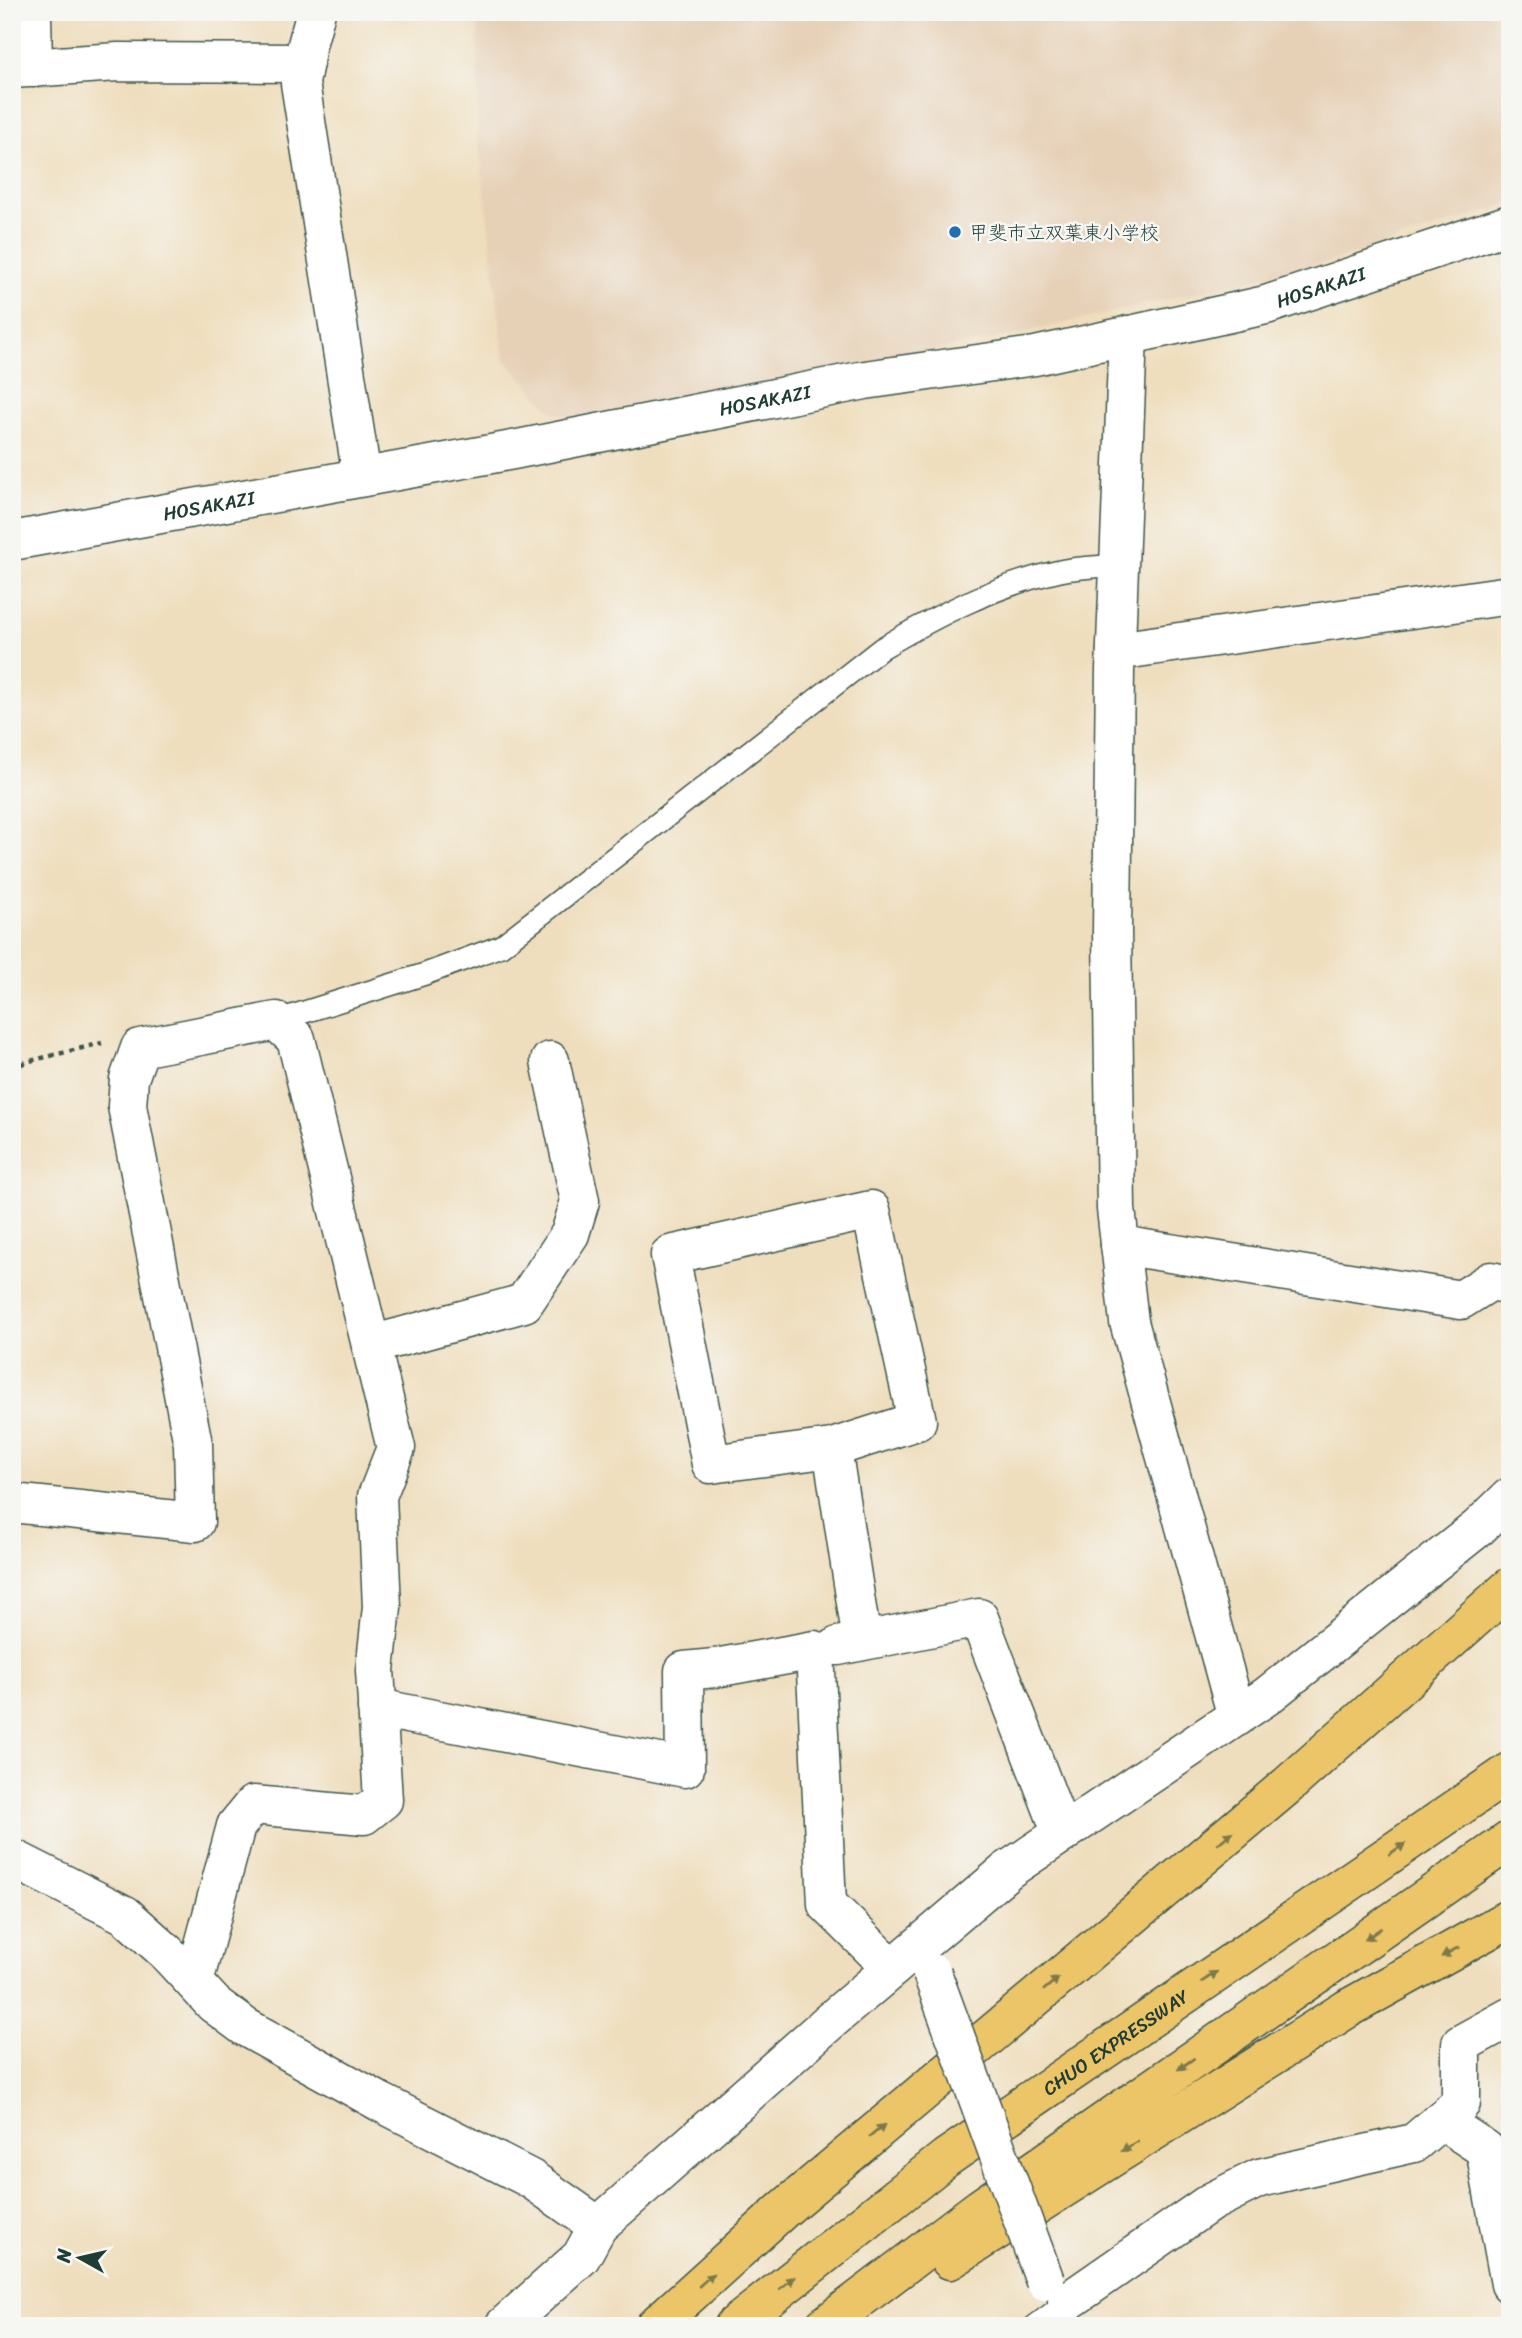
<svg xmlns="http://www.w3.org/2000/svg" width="1522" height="2338" font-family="Sriracha,'Klee One',sans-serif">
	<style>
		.built { fill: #e6d0b6 }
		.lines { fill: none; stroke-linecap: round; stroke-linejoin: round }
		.service-casing { stroke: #3e5549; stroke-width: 24 }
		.minor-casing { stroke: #3e5549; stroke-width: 41 }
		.motorway-casing { stroke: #3e5549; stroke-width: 41 }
		.path { stroke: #3e5549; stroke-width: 4.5; stroke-dasharray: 5 5; stroke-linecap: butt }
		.service { stroke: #fff; stroke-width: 21 }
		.minor { stroke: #fff; stroke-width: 38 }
		.motorway { stroke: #edc569; stroke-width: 38 }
		.minor-bridge-casing { stroke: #3e5549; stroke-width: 41; stroke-linecap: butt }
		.minor-bridge { stroke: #fff; stroke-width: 38 }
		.oneway { fill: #7c7a4c }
		.poi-dot { fill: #1f6fb2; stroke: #f6f6f2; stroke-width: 2.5 }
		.labels { text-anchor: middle; stroke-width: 5; stroke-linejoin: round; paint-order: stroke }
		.poi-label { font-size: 19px; fill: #1f3d34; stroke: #f6f6f2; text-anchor: start }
		.street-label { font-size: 19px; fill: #1f3d34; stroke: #f6f6f2 }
	</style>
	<rect width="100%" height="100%" fill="#f6f6f2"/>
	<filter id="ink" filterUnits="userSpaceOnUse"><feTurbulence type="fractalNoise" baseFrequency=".0143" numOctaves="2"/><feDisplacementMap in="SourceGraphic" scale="14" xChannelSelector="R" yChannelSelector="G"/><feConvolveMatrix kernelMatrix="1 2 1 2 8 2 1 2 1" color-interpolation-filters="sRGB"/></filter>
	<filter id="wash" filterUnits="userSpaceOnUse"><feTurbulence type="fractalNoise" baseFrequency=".00686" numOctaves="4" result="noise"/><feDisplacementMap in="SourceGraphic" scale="28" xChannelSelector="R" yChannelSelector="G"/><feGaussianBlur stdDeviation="1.57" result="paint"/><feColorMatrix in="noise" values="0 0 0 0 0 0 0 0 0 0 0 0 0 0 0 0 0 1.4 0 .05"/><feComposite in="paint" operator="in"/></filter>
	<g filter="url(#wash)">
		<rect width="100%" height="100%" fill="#efdebd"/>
		<path class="built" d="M 478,12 L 1510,12 L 1510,204 L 1332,261 L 1010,336 L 573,419 L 552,411 L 504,359 L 478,134 Z"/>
	</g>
	<g filter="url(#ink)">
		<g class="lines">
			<defs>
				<path id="service" d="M 276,1021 L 425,974 L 501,946 L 882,648 C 938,615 996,585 1060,571 C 1079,567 1100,567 1119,565
					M 1035,2326 L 1067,2302"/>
				<g id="minor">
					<path d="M 32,12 L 33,68"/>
					<path d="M 316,12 L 307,45 L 300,83 L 362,477"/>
					<path d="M 12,69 L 118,62 L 304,63"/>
					<path d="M 1128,335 L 1115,670 L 1112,931 L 1116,1209 L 1129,1322 L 1237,1717"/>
					<path id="s1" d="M 12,541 L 513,450 L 865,380 L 1035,356 L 1266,305 L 1510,224"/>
					<path d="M 1116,651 L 1510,595"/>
					<path d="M 1120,1245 L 1461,1300 L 1491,1281 L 1510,1285"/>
					<path d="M 371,1345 L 524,1303 L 570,1234 L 580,1201 L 550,1061"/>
					<path d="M 832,1448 L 917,1421 L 871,1210 L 670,1255 L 711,1464 L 832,1448 L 862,1641"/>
					<path d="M 12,1503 L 195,1522 L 193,1444 L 127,1106 L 129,1079 L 140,1048 L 276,1021 L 296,1039 L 396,1448 L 377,1496 L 382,1607 L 375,1670 L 383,1800 L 364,1815 L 253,1805 L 236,1826 L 194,1982"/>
					<path d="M 838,1646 L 979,1618 L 1062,1834"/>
					<path d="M 377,1708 L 685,1768 L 684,1671 L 715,1668 L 815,1650 L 827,1904 L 892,1968"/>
					<path d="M 12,1858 L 125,1915 L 165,1951 L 214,2004 L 245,2027 L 380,2102 L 531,2179 L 598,2226"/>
					<path d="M 1441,2120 L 1485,2149 L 1510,2284"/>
					<path d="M 1067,2302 L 1211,2202 L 1259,2178 L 1414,2143 L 1461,2103 L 1461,2044 L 1510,2017"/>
					<path d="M 504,2326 L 581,2257 L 598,2226 L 829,2022 L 1008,1870 L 1267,1696 L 1479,1527 L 1510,1497"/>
				</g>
				<g id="motorway">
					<path d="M 950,2260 L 1347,2009 L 1510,1918"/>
					<path d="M 655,2326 L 785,2208 L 1288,1785 L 1510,1587"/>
					<path id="s2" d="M 734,2326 L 946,2158 L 1510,1772"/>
					<path d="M 824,2326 L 980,2208 L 1510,1840"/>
				</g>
			</defs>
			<use href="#service" class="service-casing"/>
			<use href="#minor" class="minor-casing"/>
			<use href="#motorway" class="motorway-casing"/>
			<path class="path" d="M 12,1068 L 26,1062 L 102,1043"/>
			<use href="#service" class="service"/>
			<use href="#minor" class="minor"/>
			<use href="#motorway" class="motorway"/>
			<defs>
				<path id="minor-bridge" d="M 932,1973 L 1045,2281"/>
			</defs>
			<use href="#minor-bridge" class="minor-bridge-casing"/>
			<use href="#minor-bridge" class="minor-bridge"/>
		</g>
		<defs><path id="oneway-solid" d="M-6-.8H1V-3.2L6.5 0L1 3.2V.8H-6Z" transform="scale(1.75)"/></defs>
		<g class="oneway">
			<use href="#oneway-solid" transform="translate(1225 1838) rotate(-40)"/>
			<use href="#oneway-solid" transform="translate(1397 1849) rotate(-34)"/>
			<use href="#oneway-solid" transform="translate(1373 1934) rotate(145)"/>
			<use href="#oneway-solid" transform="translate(1450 1952) rotate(151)"/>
			<use href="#oneway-solid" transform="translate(1209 1977) rotate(-34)"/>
			<use href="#oneway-solid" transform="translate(1051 1984) rotate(-40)"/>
			<use href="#oneway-solid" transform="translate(1186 2064) rotate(145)"/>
			<use href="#oneway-solid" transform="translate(877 2131) rotate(-40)"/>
			<use href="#oneway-solid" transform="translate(1130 2146) rotate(148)"/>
			<use href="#oneway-solid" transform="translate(706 2280) rotate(-42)"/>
			<use href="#oneway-solid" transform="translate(787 2283) rotate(-38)"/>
		</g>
	</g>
	<circle class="poi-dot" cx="955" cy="232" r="7"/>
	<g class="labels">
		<g class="poi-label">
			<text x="969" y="239">甲斐市立双葉東小学校</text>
		</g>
		<g class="street-label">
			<text dy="7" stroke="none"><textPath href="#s1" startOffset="1334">HOSAKAZI</textPath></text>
			<text dy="7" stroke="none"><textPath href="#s1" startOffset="766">HOSAKAZI</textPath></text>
			<text dy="7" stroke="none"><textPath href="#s1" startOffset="200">HOSAKAZI</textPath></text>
			<text dy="7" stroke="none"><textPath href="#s2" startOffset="476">CHUO EXPRESSWAY</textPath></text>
		</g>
	</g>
	<rect width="1522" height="2338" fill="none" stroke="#f6f6f2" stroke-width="42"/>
	<g transform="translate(80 2258) rotate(278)" stroke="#f6f6f2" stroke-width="5" paint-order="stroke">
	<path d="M0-5L12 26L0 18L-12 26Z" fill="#1f3d34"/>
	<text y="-10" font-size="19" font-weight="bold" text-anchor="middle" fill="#1f3d34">N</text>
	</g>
</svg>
